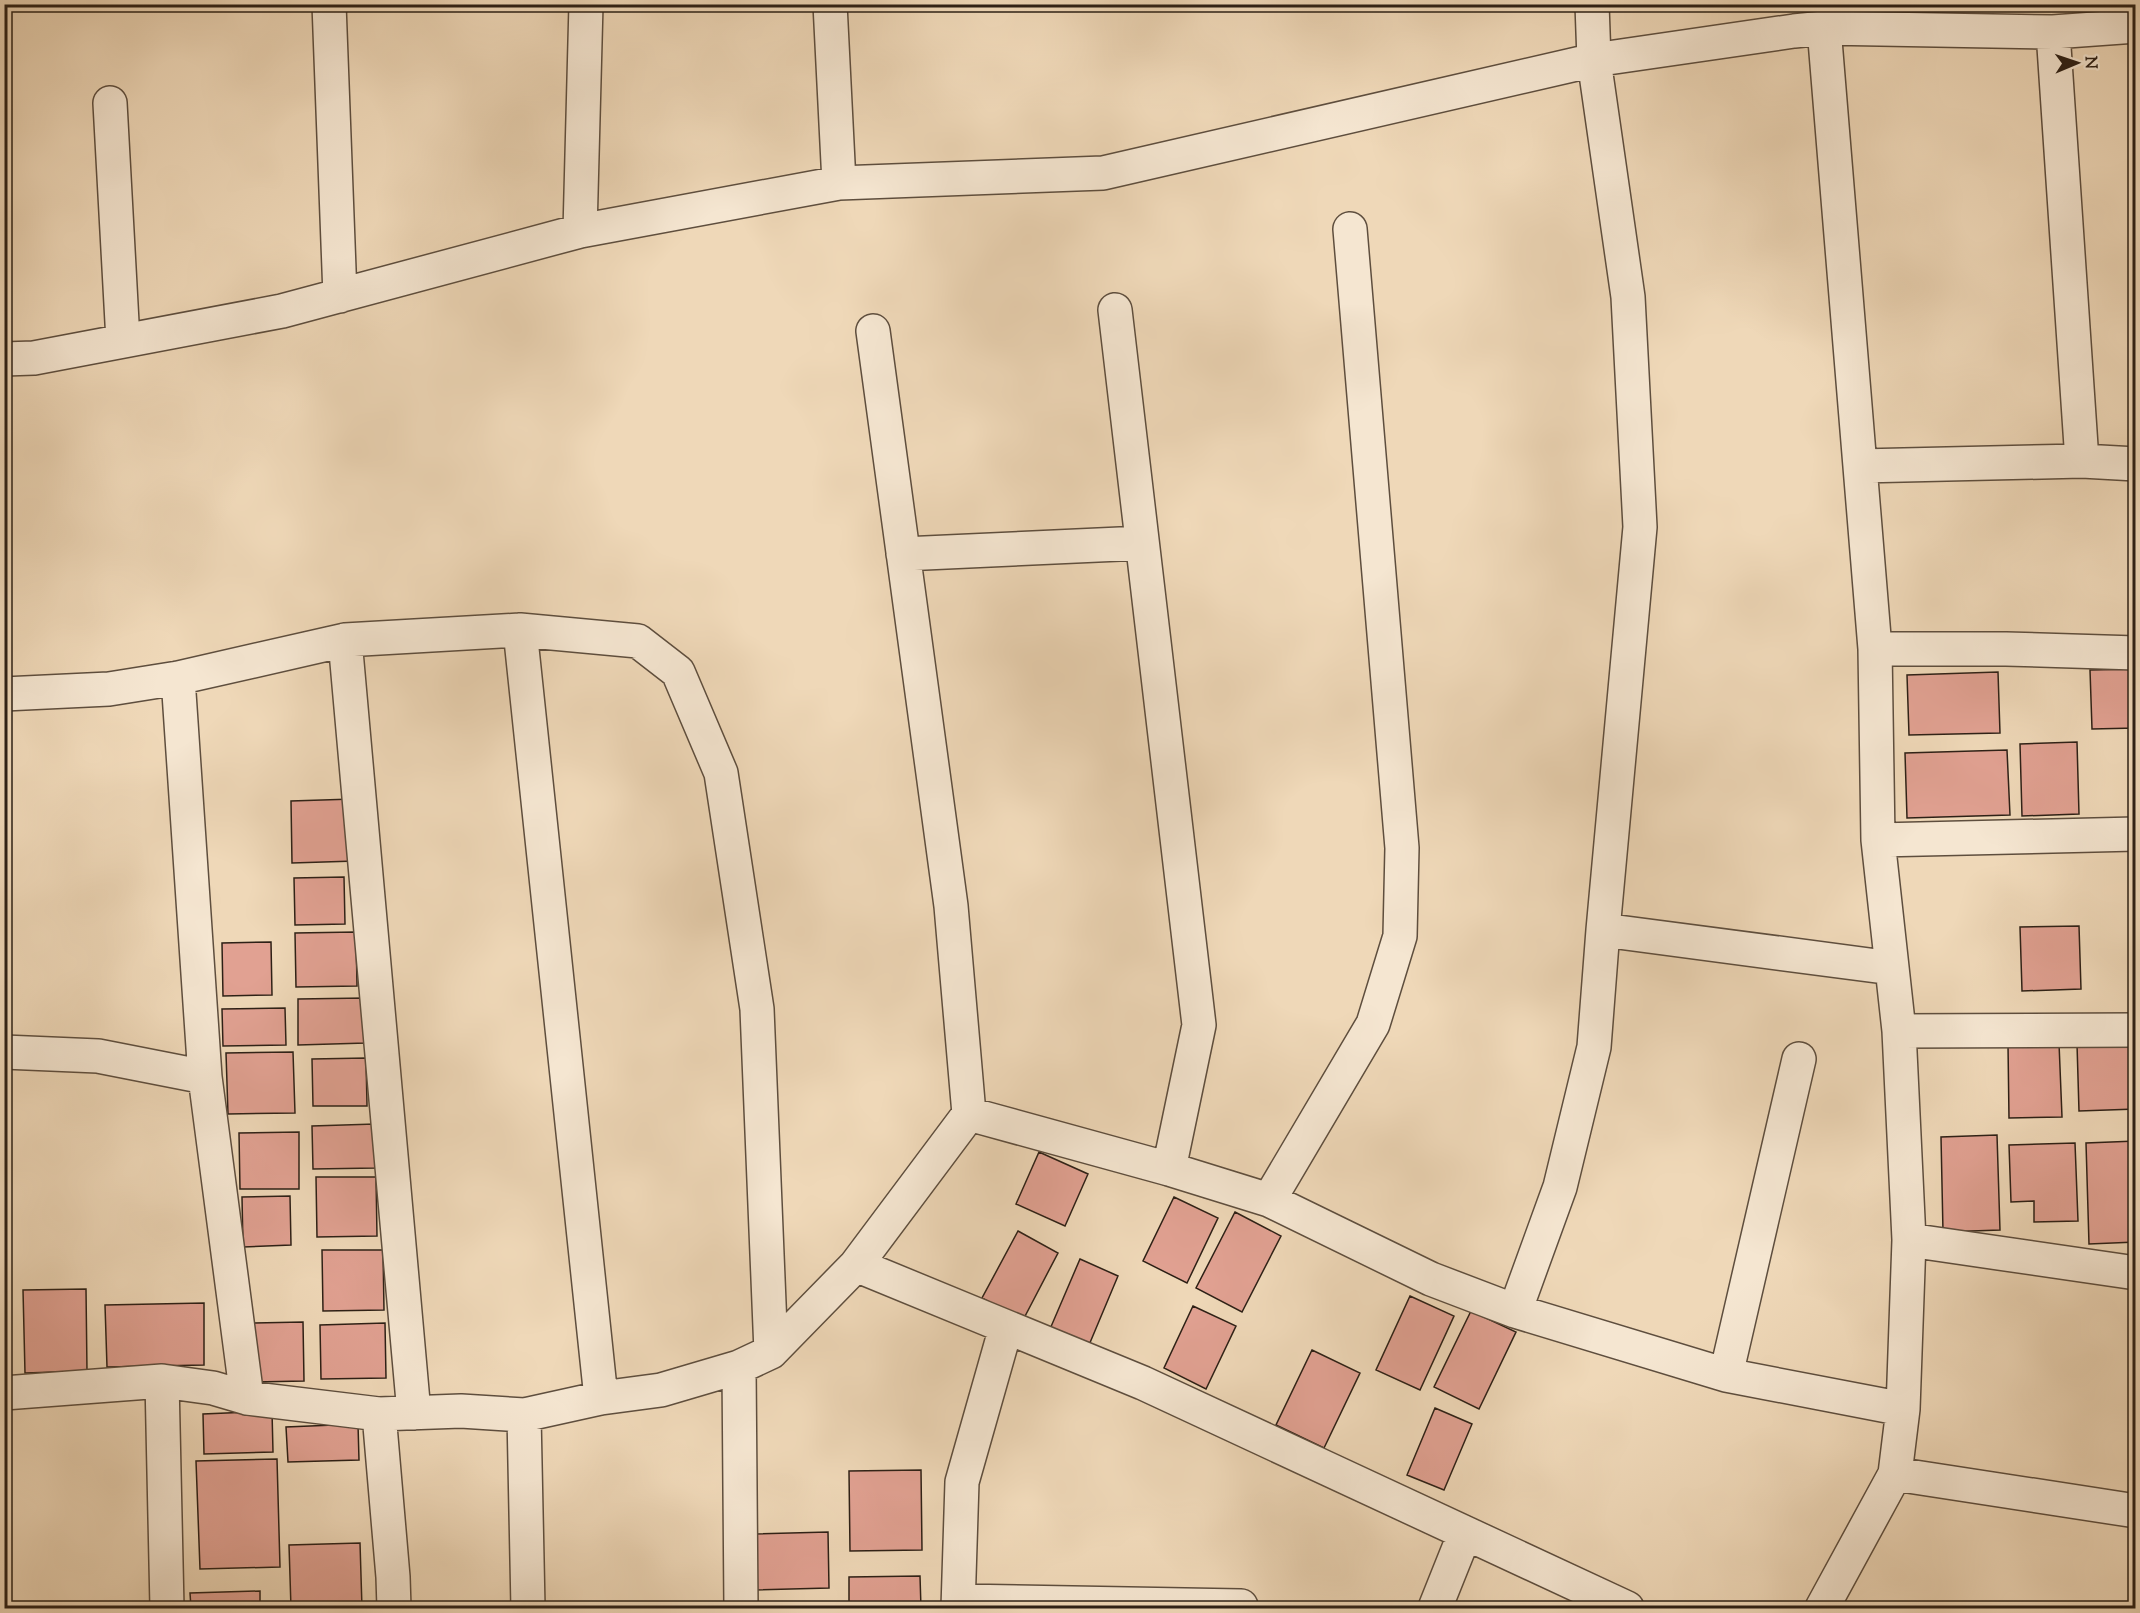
<svg xmlns="http://www.w3.org/2000/svg" width="2140" height="1613" font-family="'Sorts Mill Goudy',serif">
	<style>
		.building { fill: #e1a192; stroke: #2d2016; stroke-width: 1.5 }
		.lines { fill: none; stroke-linecap: round; stroke-linejoin: round }
		.street-casing { stroke: #5e4e3e; stroke-width: 36 }
		.street { stroke: #f5e6d1; stroke-width: 33 }
	</style>
	<rect width="100%" height="100%" fill="#efd8b8"/>
	<filter id="stains"><feTurbulence type="fractalNoise" baseFrequency=".00333" numOctaves="4"/><feColorMatrix values="0 0 0 0 .2 0 0 0 0 .09 0 0 0 0 .02 0 0 0 .5 -.17"/></filter>
	<radialGradient id="worn" r=".72"><stop offset=".6" stop-color="#630" stop-opacity="0"/><stop offset="1" stop-color="#630" stop-opacity=".3"/></radialGradient>
	<path class="building" d="M 2136,669 L 2136,728 L 2092,729 L 2090,670 Z
		M 1998,672 L 2000,733 L 1909,735 L 1907,675 Z
		M 2077,742 L 2079,814 L 2022,816 L 2020,744 Z
		M 2007,750 L 2010,815 L 1907,818 L 1905,753 Z
		M 353,799 L 355,861 L 292,863 L 291,801 Z
		M 344,877 L 345,924 L 295,925 L 294,878 Z
		M 2079,926 L 2081,989 L 2022,991 L 2020,927 Z
		M 356,932 L 357,986 L 296,987 L 295,933 Z
		M 271,942 L 272,995 L 223,996 L 222,943 Z
		M 365,998 L 366,1043 L 298,1045 L 298,999 Z
		M 285,1008 L 286,1045 L 223,1046 L 222,1009 Z
		M 2136,1041 L 2136,1109 L 2079,1111 L 2077,1044 Z
		M 2059,1043 L 2062,1117 L 2009,1118 L 2008,1045 Z
		M 293,1052 L 295,1113 L 228,1114 L 226,1053 Z
		M 366,1058 L 367,1106 L 313,1106 L 312,1059 Z
		M 375,1124 L 376,1168 L 313,1169 L 312,1126 Z
		M 299,1132 L 299,1189 L 240,1189 L 239,1133 Z
		M 1997,1135 L 2000,1230 L 1943,1232 L 1941,1137 Z
		M 2136,1141 L 2136,1242 L 2089,1244 L 2086,1143 Z
		M 2075,1143 L 2078,1221 L 2034,1222 L 2034,1201 L 2011,1202 L 2009,1145 Z
		M 1039,1152 L 1088,1174 L 1065,1226 L 1016,1204 Z
		M 316,1177 L 376,1177 L 377,1236 L 317,1237 Z
		M 290,1196 L 291,1245 L 243,1247 L 242,1197 Z
		M 1174,1197 L 1218,1218 L 1187,1283 L 1143,1261 Z
		M 1235,1212 L 1281,1236 L 1242,1312 L 1196,1288 Z
		M 1018,1231 L 1058,1253 L 1023,1320 L 982,1298 Z
		M 322,1250 L 383,1250 L 384,1310 L 323,1311 Z
		M 1080,1259 L 1118,1276 L 1089,1345 L 1050,1329 Z
		M 6,1280 L 7,1369 L 4,1369 L 4,1281 Z
		M 86,1289 L 87,1371 L 25,1373 L 23,1290 Z
		M 1410,1296 L 1454,1316 L 1420,1390 L 1376,1370 Z
		M 204,1303 L 204,1365 L 107,1367 L 105,1305 Z
		M 1193,1306 L 1236,1326 L 1206,1389 L 1164,1368 Z
		M 1471,1311 L 1516,1332 L 1479,1409 L 1434,1387 Z
		M 303,1322 L 304,1381 L 253,1382 L 252,1323 Z
		M 385,1323 L 386,1378 L 321,1379 L 320,1325 Z
		M 1312,1350 L 1360,1373 L 1324,1448 L 1276,1425 Z
		M 1435,1408 L 1472,1424 L 1444,1490 L 1407,1475 Z
		M 272,1411 L 273,1452 L 204,1454 L 203,1414 Z
		M 358,1424 L 359,1460 L 288,1462 L 286,1427 Z
		M 277,1459 L 280,1567 L 200,1569 L 196,1461 Z
		M 921,1470 L 922,1550 L 850,1551 L 849,1471 Z
		M 828,1532 L 829,1588 L 754,1590 L 753,1534 Z
		M 360,1543 L 362,1608 L 291,1608 L 289,1545 Z
		M 920,1576 L 921,1608 L 849,1608 L 849,1577 Z
		M 260,1591 L 260,1608 L 191,1608 L 190,1593 Z"/>
	<g class="lines">
		<defs>
			<path id="street" d="M 329,4 L 340,296
				M 830,4 L 839,183
				M 1824,28 L 1875,649
				M 2053,32 L 2082,461 L 2136,464
				M 110,103 L 123,341
				M 580,231 L 586,4
				M 1115,310 L 1199,1025 L 1169,1169
				M 873,331 L 951,906 L 969,1114
				M 4,359 L 34,358 L 282,311 L 580,231 L 839,183 L 1103,173 L 1594,60 L 1794,31 L 1824,28 L 2053,32 L 2136,26
				M 1860,466 L 2082,461
				M 903,554 L 1142,543
				M 520,630 L 601,1398
				M 345,640 L 414,1413
				M 2136,653 L 2006,649 L 1875,649 L 1878,840 L 1899,1031 L 1909,1240 L 1903,1409 L 1895,1474 L 2136,1511
				M 178,678 L 205,1077 L 247,1398
				M 4,694 L 109,689 L 178,678 L 345,640 L 520,630 L 638,641 L 678,672 L 721,773 L 757,1009 L 771,1352
				M 1878,840 L 2136,834
				M 1603,930 L 1892,968
				M 1899,1031 L 2136,1030
				M 4,1052 L 98,1056 L 205,1077
				M 1269,1200 L 1373,1024 L 1400,936 L 1402,848 L 1350,229
				M 1909,1240 L 2136,1273
				M 856,1265 L 1143,1383 L 1627,1608
				M 1515,1311 L 1560,1187 L 1594,1047 L 1603,930 L 1640,527 L 1628,297 L 1594,60 L 1592,4
				M 739,1367 L 741,1608
				M 1726,1375 L 1799,1059
				M 162,1381 L 167,1608
				M 4,1393 L 162,1381 L 213,1388 L 247,1398 L 379,1414 L 461,1411 L 524,1415 L 601,1398 L 661,1390 L 739,1367 L 771,1352 L 856,1265 L 969,1114 L 1169,1169 L 1269,1200 L 1431,1279 L 1515,1311 L 1726,1375 L 1903,1409
				M 379,1414 L 393,1577 L 394,1608
				M 524,1415 L 528,1608
				M 959,1601 L 1241,1606
				M 958,1608 L 962,1482 L 1006,1327
				M 1435,1608 L 1465,1533
				M 1822,1608 L 1895,1474"/>
		</defs>
		<use href="#street" class="street-casing"/>
		<use href="#street" class="street"/>
	</g>
	<rect width="2140" height="1613" fill="none" stroke="#efd8b8" stroke-width="24"/>
	<rect x="6" y="6" width="2128" height="1601" fill="none" stroke="#2d2016" stroke-width="3"/>
	<rect x="12" y="12" width="2116" height="1589" fill="none" stroke="#2d2016" stroke-width="1.5"/>
	<g transform="translate(2077 63) rotate(88)" stroke="#f5e6d1" stroke-width="4.5" paint-order="stroke">
	<path d="M0-4.5L10 22L0 15L-10 22Z" fill="#2d2016"/>
	<text y="-9" font-size="16" font-weight="bold" text-anchor="middle" fill="#2d2016">N</text>
	</g>
	<rect width="100%" height="100%" filter="url(#stains)"/>
	<rect width="100%" height="100%" fill="url(#worn)"/>
</svg>
